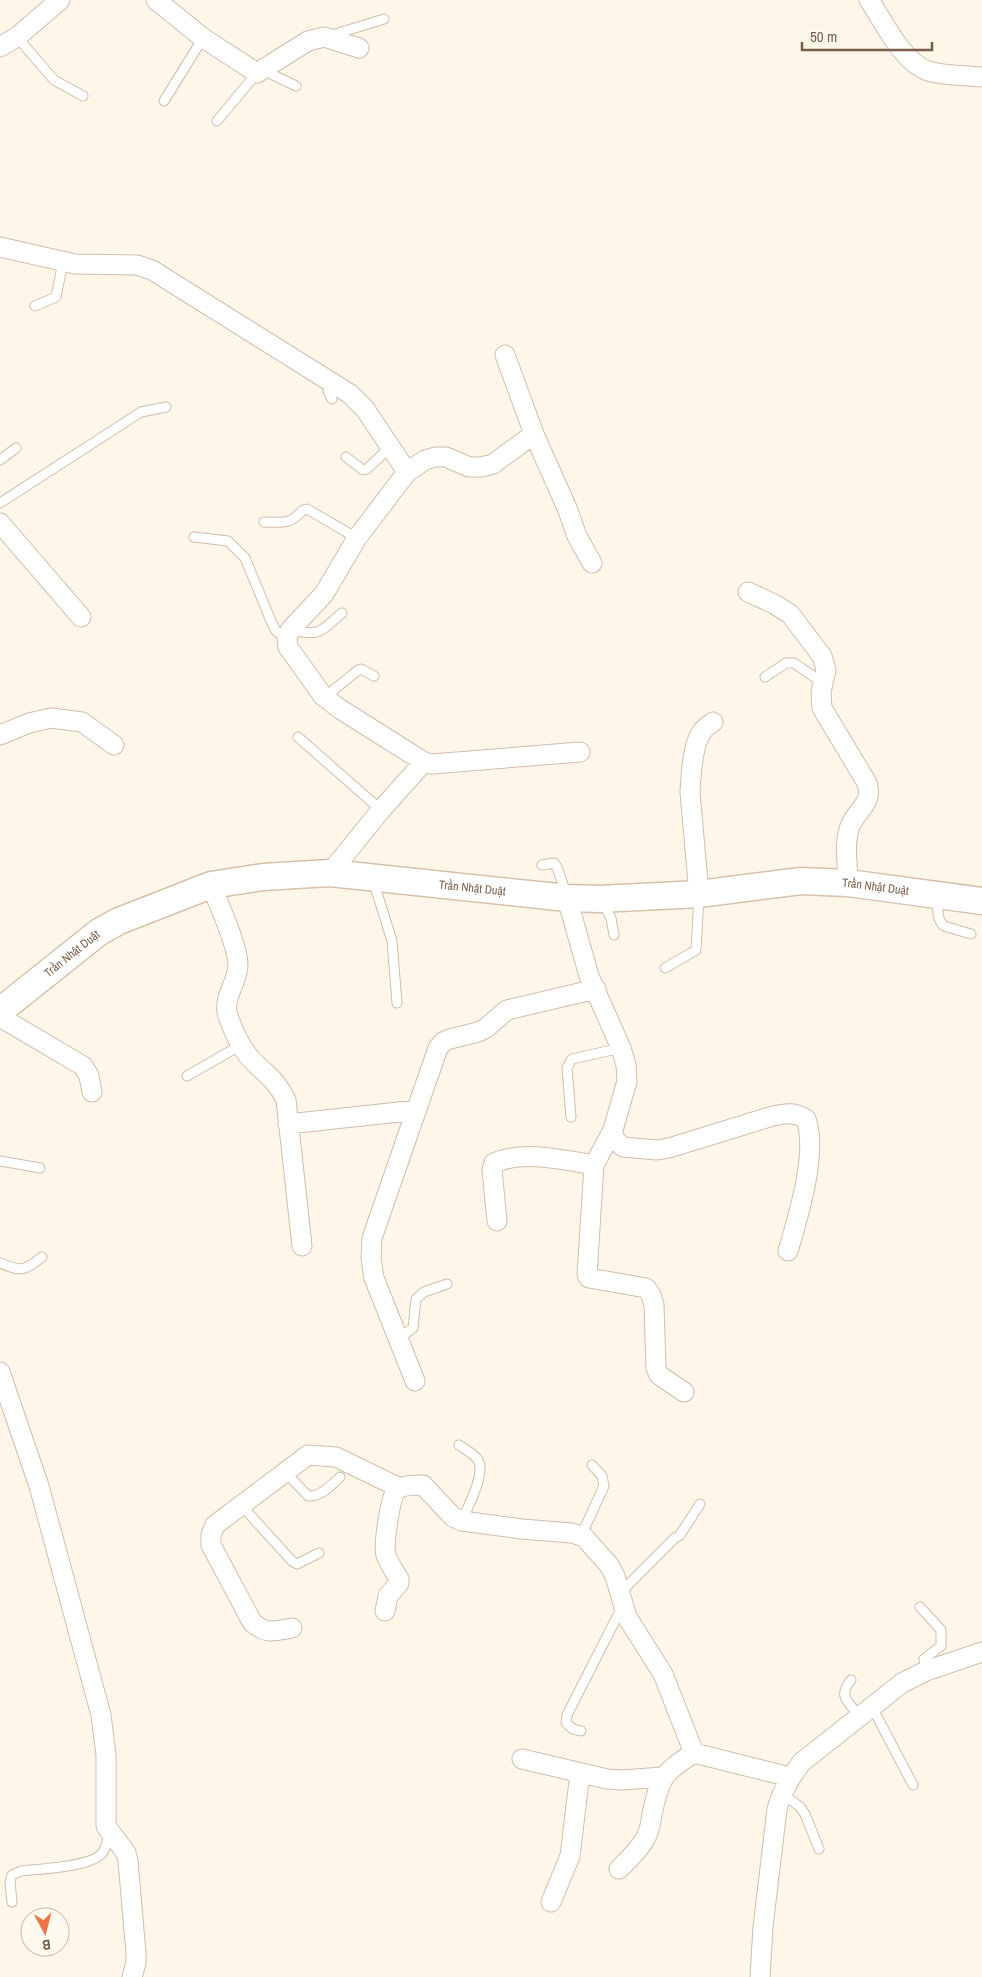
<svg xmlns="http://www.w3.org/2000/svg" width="982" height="1977" font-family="'Archivo Narrow',sans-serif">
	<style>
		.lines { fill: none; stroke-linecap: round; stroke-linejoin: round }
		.lane-casing { stroke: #d1beac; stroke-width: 11 }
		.street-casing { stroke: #d1beac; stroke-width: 21 }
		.secondary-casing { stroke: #d7c1ab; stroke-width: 29 }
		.lane { stroke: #fff; stroke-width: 9 }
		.street { stroke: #fff; stroke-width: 19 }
		.secondary { stroke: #fff; stroke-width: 26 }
		.labels { text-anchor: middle; stroke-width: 4; stroke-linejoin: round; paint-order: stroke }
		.street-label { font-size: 12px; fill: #7a5d49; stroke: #fffaef }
	</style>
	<rect width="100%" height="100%" fill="#fef6e8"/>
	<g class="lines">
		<defs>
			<path id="lane" d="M 329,36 L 384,19
				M 17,37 L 54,80 L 83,96
				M 263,70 L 296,86
				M 164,101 L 203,38
				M 217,121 L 257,73
				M 35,306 L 56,297 L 63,262
				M 332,399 L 328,391 L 333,382
				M 346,457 L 363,470 L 367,469 L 390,447
				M 0,460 L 16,448
				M 0,503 L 141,412 L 166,407
				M 264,522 C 283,522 290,525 303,510 L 307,509 L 357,538
				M 194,537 L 228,541 L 245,558 L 271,621 L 276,631 L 287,638
				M 290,630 C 322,636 318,633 342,613
				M 765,677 L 786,663 L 794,663 L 823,683
				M 325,697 L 357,671 L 361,669 L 374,676
				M 298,737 L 381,810
				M 542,865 L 554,863 L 557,867 L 566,894
				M 373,880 L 392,941 L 397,1003
				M 938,897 C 938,908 936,919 944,926 L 971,934
				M 602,901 L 611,918 L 614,935
				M 665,968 L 696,950 L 699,896
				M 187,1076 L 241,1045
				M 571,1117 L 567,1068 L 572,1059 L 621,1048
				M 0,1161 L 40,1168
				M 0,1263 C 22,1272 24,1271 42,1257
				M 398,1339 L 413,1328 L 416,1299 L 424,1292 L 447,1284
				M 459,1445 C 465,1449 474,1454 478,1460 C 486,1474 468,1506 462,1521
				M 285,1472 L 308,1496 C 321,1497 331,1485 340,1477
				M 241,1505 L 292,1561 L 297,1564 L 319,1553
				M 581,1536 L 604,1486 L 602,1476 L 592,1465
				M 620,1593 L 675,1538 L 680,1535 L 700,1504
				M 920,1607 L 941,1630 L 941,1646 L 924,1659 L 926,1671
				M 851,1680 C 837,1697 849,1702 860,1717
				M 872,1707 L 913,1785
				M 581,1731 L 573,1729 L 566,1723 L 567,1715 L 622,1607
				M 782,1793 L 800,1807 L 805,1814 L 819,1849
				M 12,1902 L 10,1882 L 12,1875 L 21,1871 C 39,1869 94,1867 103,1852 C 107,1846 108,1838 109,1833"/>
			<path id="street" d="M 156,0 L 203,38 L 257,73 L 308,41 L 324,37 L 359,48
				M 869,0 C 884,22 902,62 928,71 C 944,76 965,75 982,77
				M 0,47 L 17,37 L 60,0
				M 0,247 L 75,264 L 137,265 L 152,270 L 350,394 L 365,409 L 407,472
				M 505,355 L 534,434 L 567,508 L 577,536 L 592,563
				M 534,434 L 493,464 L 481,467 L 469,467 L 446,457 L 435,457 L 425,460 L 407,472 L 357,538 L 324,594 L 290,630 L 287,638 L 288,647 L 323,696 L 340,709 L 424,762 L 432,764 L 580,752
				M 0,523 L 81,617
				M 748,592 L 774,604 L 790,614 L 822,656 L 826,670 L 821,692 L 822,708 L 867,783 C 873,803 859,808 851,824 C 843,841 848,865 848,883
				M 0,735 L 29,723 L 51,718 L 82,722 L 114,745
				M 330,873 L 381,810 L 424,762
				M 211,885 C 219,905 238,946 238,965 C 238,983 222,997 228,1016 C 233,1030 241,1048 251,1059 C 266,1075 276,1079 286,1100 L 302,1246
				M 699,894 L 690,792 C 691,776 692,747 701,733 C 703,729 709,725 713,722
				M 567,898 L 589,976 L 621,1048 L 626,1065 L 627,1081 L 613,1130 L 594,1165 L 587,1275 L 589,1278 L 646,1288 L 651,1295 L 654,1305 L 656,1368 L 659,1375 L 684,1392
				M 0,1017 L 83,1066 L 89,1076 L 92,1092
				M 288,1124 L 417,1110
				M 613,1130 L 614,1139 L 623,1147 L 657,1150 L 669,1148 L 773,1116 C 786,1113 795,1112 806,1119 C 818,1153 798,1217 788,1251
				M 497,1221 L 492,1170 L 494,1163 C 523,1150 563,1160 594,1165
				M 0,1372 L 39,1486 L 101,1715 L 106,1755 L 106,1826 L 126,1853 L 128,1861 L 136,1953 L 136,1963 L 132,1977
				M 415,1381 L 374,1278 L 371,1258 L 372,1238 L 438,1048 L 443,1042 L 450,1039 L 478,1032 L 486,1028 L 507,1010 L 596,989
				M 385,1611 L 388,1596 L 399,1583 L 399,1579 C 395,1572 389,1564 386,1555 C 383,1546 390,1499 396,1491 C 401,1485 416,1485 423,1485 L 453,1517 L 462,1521 L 522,1529 L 572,1533 L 584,1537 L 609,1565 L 615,1576 L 627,1617 L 663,1674 L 694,1753
				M 292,1628 C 274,1631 266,1635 252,1622 L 211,1545 L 211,1535 L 215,1525 L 308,1455 L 336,1457 L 400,1488
				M 522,1759 L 607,1779 L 622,1780 L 663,1777
				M 619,1869 C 629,1859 640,1849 646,1837 C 650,1830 651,1822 652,1814 C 660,1778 662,1773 694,1753 L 790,1777
				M 551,1902 L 570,1856 L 580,1773
				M 760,1977 L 763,1927 L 777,1809 C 782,1791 790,1777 802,1762 L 902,1683 L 926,1671 L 982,1652"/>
			<g id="secondary">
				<path id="s1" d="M 0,1011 L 99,932 L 119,921 L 211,885 L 263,877 L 330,873 L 567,898 L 600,899 L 699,894 L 801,881 L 848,883 L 982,901"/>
			</g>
		</defs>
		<use href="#lane" class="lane-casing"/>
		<use href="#street" class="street-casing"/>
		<use href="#secondary" class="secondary-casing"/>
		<use href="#lane" class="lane"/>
		<use href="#street" class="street"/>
		<use href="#secondary" class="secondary"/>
	</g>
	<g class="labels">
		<g class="street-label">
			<text dy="4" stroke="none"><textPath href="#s1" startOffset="916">Trần Nhật Duật</textPath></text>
			<text dy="4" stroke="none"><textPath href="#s1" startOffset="511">Trần Nhật Duật</textPath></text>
			<text dy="4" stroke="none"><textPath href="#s1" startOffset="92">Trần Nhật Duật</textPath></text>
		</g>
	</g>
	<g transform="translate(45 1932) rotate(173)"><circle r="24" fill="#fffaef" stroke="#cabbad"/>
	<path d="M0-4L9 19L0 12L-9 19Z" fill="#ef7346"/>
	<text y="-8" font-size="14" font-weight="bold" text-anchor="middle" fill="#7a5d49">B</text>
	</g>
	<path d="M802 42v8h130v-8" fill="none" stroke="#7a5d49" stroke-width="2.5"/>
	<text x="810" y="42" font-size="15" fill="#7a5d49" stroke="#fffaef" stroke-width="4" paint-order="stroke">50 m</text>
</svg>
